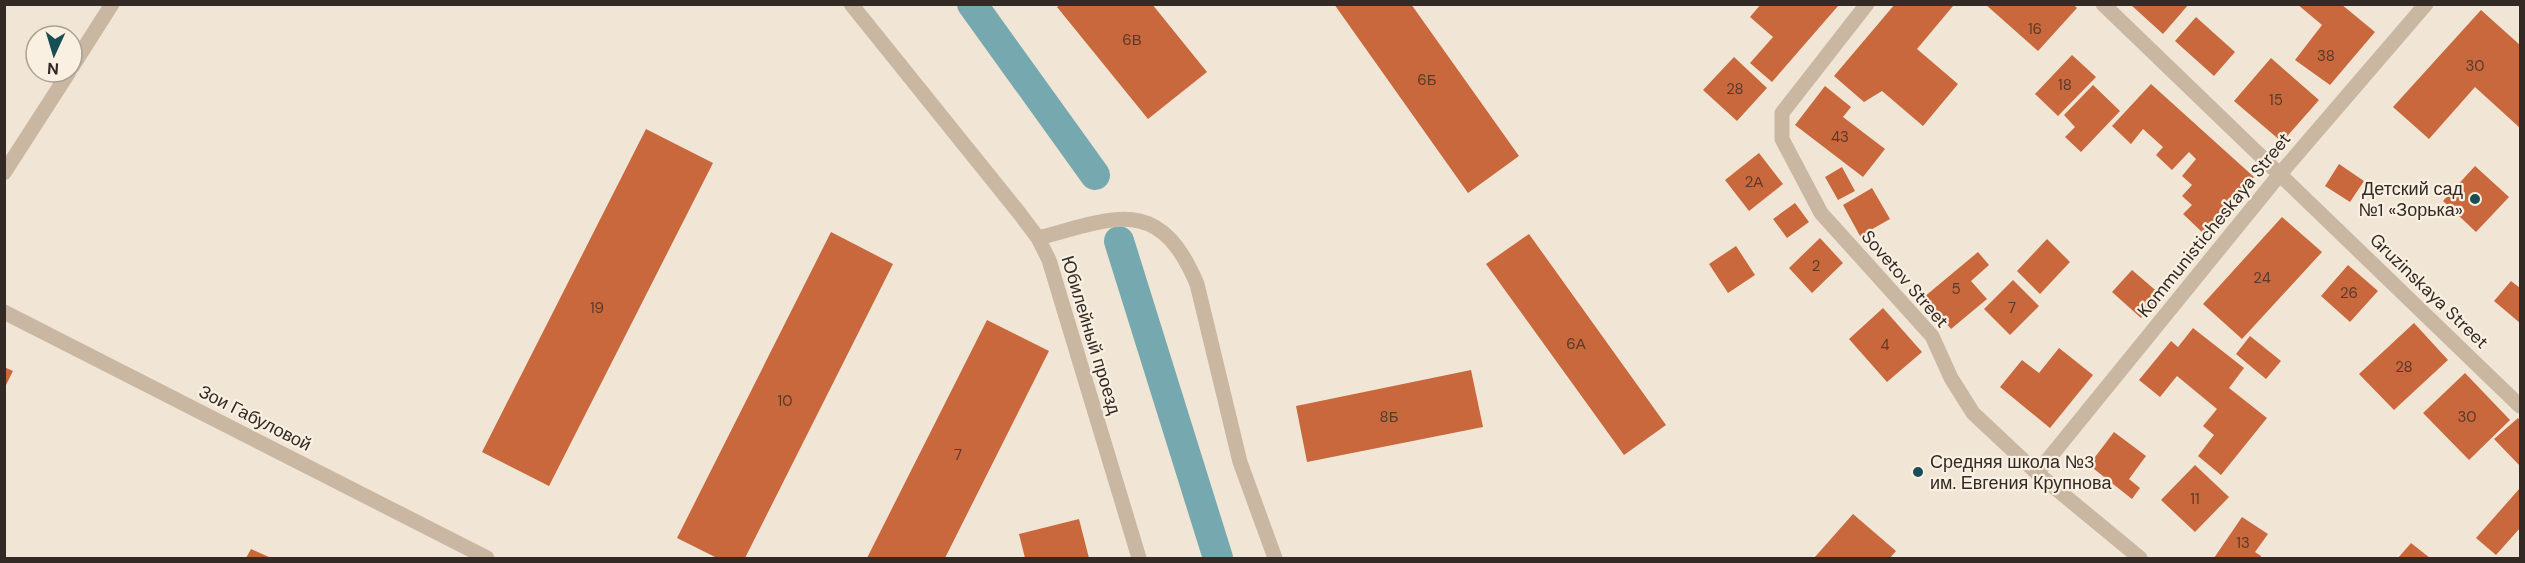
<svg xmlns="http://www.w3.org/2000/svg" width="2525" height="563" font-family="'DM Sans',sans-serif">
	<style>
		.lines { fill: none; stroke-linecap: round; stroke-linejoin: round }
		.canal { stroke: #75a8af; stroke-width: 30 }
		.building { fill: #c9683c }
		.street { stroke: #c9b7a2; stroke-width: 15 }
		.poi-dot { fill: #1a4e56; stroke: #f9f0e2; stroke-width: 2 }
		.labels { text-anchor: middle; stroke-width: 4.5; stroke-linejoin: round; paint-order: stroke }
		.number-label { font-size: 15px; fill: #593a2b }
		.poi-label { font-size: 18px; fill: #342a25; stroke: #f9f0e2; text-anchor: end }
		.street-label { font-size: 18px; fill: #342a25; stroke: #f9f0e2 }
	</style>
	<rect width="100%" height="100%" fill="#f1e6d6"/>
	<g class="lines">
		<path class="canal" d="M 972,4 L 1095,175
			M 1119,241 L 1218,558"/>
	</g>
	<path class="building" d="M 1061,4 L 1152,4 L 1207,72 L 1148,119 L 1057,7 Z
		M 1334,4 L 1411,4 L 1519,156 L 1468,193 Z
		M 1761,4 L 1838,6 L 1772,82 L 1750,63 L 1773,37 L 1750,17 Z
		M 1895,4 L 1953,6 L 1917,49 L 1958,84 L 1923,126 L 1882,91 L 1864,102 L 1834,76 Z
		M 1985,4 L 2073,4 L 2077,8 L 2038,51 Z
		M 2130,4 L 2189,4 L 2163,34 Z
		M 2297,4 L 2341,4 L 2375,32 L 2330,85 L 2295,60 L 2322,25 Z
		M 2481,10 L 2520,45 L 2520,128 L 2475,87 L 2429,139 L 2393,107 Z
		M 2196,17 L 2235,52 L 2214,76 L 2175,41 Z
		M 2072,55 L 2096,77 L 2058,116 L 2035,94 Z
		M 1734,57 L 1767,88 L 1737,121 L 1703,90 Z
		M 2271,58 L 2319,100 L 2282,142 L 2234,101 Z
		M 2151,84 L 2254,177 L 2203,233 L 2183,214 L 2192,205 L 2182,196 L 2192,185 L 2182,176 L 2196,159 L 2189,152 L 2172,170 L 2156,155 L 2163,147 L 2143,129 L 2131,144 L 2112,126 Z
		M 2093,85 L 2120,111 L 2081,152 L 2065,137 L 2075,127 L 2064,115 Z
		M 1825,86 L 1851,107 L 1843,117 L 1885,149 L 1863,177 L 1795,125 Z
		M 646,129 L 713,163 L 549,486 L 482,452 Z
		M 1759,153 L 1783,184 L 1749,211 L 1725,180 Z
		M 2339,164 L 2364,181 L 2350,202 L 2325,186 Z
		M 2475,166 L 2509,197 L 2476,232 L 2443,201 Z
		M 1842,167 L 1855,191 L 1838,200 L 1825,177 Z
		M 1872,188 L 1890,219 L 1860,236 L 1843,205 Z
		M 1795,203 L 1809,222 L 1787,238 L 1773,219 Z
		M 2282,217 L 2322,252 L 2242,339 L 2203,304 Z
		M 831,232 L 893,264 L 745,558 L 717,558 L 677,538 Z
		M 1529,234 L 1666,425 L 1624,455 L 1486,264 Z
		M 1820,238 L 1843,263 L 1812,293 L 1789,268 Z
		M 2047,239 L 2070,262 L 2040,294 L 2017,271 Z
		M 1736,246 L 1755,275 L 1728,293 L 1709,264 Z
		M 1978,252 L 1989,265 L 1971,281 L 1987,299 L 1951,329 L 1924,297 Z
		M 2348,265 L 2378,291 L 2350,322 L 2321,296 Z
		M 2132,270 L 2161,295 L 2141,318 L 2112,292 Z
		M 2013,280 L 2039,306 L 2010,335 L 1984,309 Z
		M 2511,281 L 2520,288 L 2520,323 L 2494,301 Z
		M 1883,308 L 1922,352 L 1887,382 L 1849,339 Z
		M 987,320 L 1049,351 L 945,558 L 867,558 Z
		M 2414,323 L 2448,360 L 2394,410 L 2359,374 Z
		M 2193,328 L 2244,368 L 2229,388 L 2267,418 L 2221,475 L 2198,456 L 2214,435 L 2203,426 L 2217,409 L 2177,376 L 2160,397 L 2139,380 L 2171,341 L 2178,347 Z
		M 2250,336 L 2281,361 L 2266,379 L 2236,354 Z
		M 2059,348 L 2093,375 L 2050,428 L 2000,387 L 2022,360 L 2039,373 Z
		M 4,367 L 13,371 L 4,389 Z
		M 1471,370 L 1483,427 L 1307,462 L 1296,406 Z
		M 2465,373 L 2510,420 L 2469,460 L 2423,413 Z
		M 2518,418 L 2520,421 L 2520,466 L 2494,439 Z
		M 2114,432 L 2146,456 L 2129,479 L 2140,488 L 2132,499 L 2089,465 Z
		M 2195,465 L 2229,497 L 2195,532 L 2161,500 Z
		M 2520,488 L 2520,528 L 2496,555 L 2476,538 Z
		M 1853,514 L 1896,551 L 1890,558 L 1814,558 Z
		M 2242,517 L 2268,534 L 2255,552 L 2261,556 L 2260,558 L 2214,558 Z
		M 1079,519 L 1089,558 L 1025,558 L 1019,534 Z
		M 2411,543 L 2430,558 L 2398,558 Z
		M 251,549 L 271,558 L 246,558 Z"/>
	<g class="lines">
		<path class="street" d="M 851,4 L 1020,214 L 1038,238 L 1049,260 L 1139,558
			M 1867,4 L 1782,113 L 1782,139 L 1821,213 L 1932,336 L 1951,378 L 1973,413 L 2037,473 L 2140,558
			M 2103,4 L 2520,406
			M 72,67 L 112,4
			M 4,173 L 69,72
			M 1038,238 C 1115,218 1159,194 1197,284 L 1240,462 L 1275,558
			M 4,312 L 487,558
			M 2037,473 L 2280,174 L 2426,4"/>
	</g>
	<g class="poi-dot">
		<circle cx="2475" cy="199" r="6"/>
		<circle cx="1918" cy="472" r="6"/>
	</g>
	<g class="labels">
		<g class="number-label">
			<text x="2035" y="34">16</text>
			<text x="1132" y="45">6В</text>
			<text x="2326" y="61">38</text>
			<text x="2475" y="71">30</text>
			<text x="1427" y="85">6Б</text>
			<text x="2065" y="90">18</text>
			<text x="1735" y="94">28</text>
			<text x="2276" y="105">15</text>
			<text x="1840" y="142">43</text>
			<text x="1754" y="187">2А</text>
			<text x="1816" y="271">2</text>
			<text x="2262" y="283">24</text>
			<text x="1956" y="294">5</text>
			<text x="2349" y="298">26</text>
			<text x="597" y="313">19</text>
			<text x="2012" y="313">7</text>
			<text x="1576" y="349">6А</text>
			<text x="1885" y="350">4</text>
			<text x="2404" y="372">28</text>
			<text x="785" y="406">10</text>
			<text x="1389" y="422">8Б</text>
			<text x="2467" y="422">30</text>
			<text x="958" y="460">7</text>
			<text x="2195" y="504">11</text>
			<text x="2243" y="548">13</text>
		</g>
		<g class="poi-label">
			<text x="2463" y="195">Детский сад<tspan x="2463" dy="21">№1 «Зорька»</tspan></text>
			<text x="1930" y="468" text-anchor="start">Средняя школа №3<tspan x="1930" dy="21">им. Евгения Крупнова</tspan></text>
		</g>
		<g class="street-label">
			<text transform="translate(2214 225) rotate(-51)" y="6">Kommunisticheskaya Street</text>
			<text transform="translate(1905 279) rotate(49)" y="6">Sovetov Street</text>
			<text transform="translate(2429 291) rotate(44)" y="6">Gruzinskaya Street</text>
			<text transform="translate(1091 335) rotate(73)" y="6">Юбилейный проезд</text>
			<text transform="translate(255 418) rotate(27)" y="6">Зои Габуловой</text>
		</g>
	</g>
	<rect width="2525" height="563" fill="none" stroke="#342a25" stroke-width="12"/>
	<g transform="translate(54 54) rotate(184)"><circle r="28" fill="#f9f0e2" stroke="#aaa196" stroke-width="1.5"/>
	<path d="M0-4.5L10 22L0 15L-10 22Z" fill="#1a4e56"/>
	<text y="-9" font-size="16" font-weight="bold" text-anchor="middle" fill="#342a25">N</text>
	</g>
</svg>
